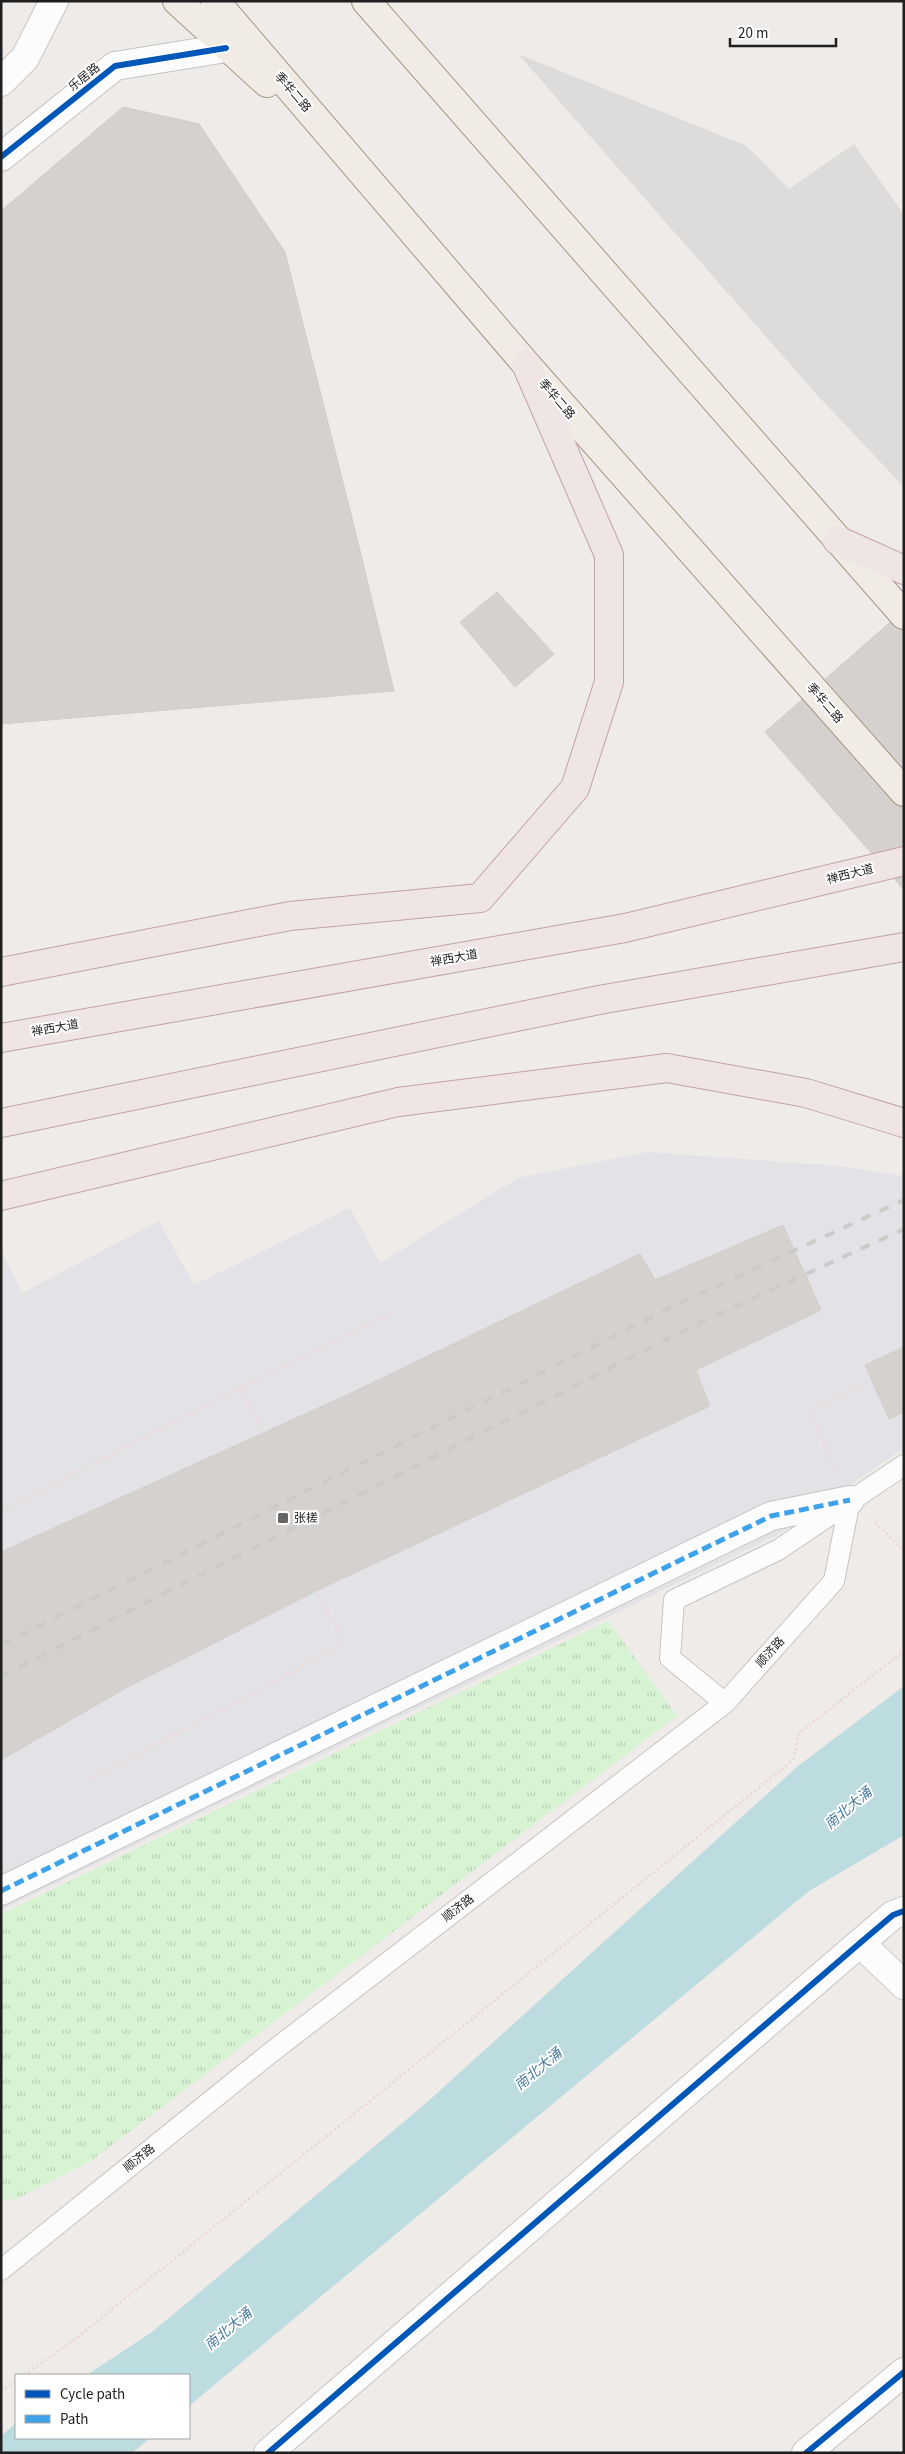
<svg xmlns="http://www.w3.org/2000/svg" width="905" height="2454" font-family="'Source Sans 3','Noto Sans SC',sans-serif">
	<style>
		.park { fill: url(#park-tufts) }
		.parking { fill: #dedcdb }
		.plaza { fill: #e3e2e7 }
		.water { fill: #bcdce0 }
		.building { fill: #d5d1cf; stroke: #d1cdc9 }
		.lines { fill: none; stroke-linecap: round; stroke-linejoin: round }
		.service-casing { stroke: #c6c5c4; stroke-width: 22 }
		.pedestrian-casing { stroke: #c6c5c4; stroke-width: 30 }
		.minor-casing { stroke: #c6c5c4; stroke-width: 30 }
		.tertiary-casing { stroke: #c6c5c4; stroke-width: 30 }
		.primary-casing { stroke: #a49684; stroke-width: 30 }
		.trunk-casing { stroke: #c3a0ad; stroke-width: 30 }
		.path { stroke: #ebdada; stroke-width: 3; stroke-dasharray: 2.5 2.5; stroke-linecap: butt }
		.service { stroke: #fcfcfc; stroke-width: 20 }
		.pedestrian { stroke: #fcfcfc; stroke-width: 28 }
		.minor { stroke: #fcfcfc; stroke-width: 28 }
		.tertiary { stroke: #fcfcfc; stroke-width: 28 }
		.primary { stroke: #f1ebe5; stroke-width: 28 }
		.trunk { stroke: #eee5e4; stroke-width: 28 }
		.rail { stroke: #cbcbca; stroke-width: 4; stroke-dasharray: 10 10; stroke-linecap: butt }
		.quiet { stroke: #3da2ea; stroke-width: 5; stroke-dasharray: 10 5; stroke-linecap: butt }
		.cycleway-casing { stroke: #fff; stroke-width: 9 }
		.cycleway { stroke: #0057b8; stroke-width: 6 }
		.poi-dot { fill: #676665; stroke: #fff; stroke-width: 2 }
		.labels { text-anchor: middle; stroke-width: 4; stroke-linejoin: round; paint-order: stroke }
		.street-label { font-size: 12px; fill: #1f1f1f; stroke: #fff }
		.poi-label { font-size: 12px; fill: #1f1f1f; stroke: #fff; text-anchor: start }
		.water-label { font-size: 14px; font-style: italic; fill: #467b9e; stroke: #fff }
	</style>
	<defs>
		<pattern id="park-tufts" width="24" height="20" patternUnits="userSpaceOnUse" patternTransform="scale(1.25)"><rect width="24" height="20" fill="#d7f3d4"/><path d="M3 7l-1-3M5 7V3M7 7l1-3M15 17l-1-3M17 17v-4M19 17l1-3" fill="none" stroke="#b8d0b6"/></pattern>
	</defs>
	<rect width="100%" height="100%" fill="#eeebe8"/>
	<path class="park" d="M 608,1621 L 677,1716 L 91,2161 L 16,2199 L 1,2199 L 1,1914 Z"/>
	<path class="parking" d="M 518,54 L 747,146 L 789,189 L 854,144 L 904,215 L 904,487 L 818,396 Z"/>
	<path class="plaza" d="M 648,1152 L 838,1166 L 904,1176 L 904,1448 L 779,1534 L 1,1910 L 1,1249 L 22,1293 L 159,1221 L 194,1285 L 350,1208 L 380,1263 L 518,1178 Z"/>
	<path class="water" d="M 904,1686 L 904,1835 L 809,1891 L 189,2406 L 189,2375 L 87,2375 L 152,2332 L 424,2105 L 798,1766 Z
		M 16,2423 L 16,2438 L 150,2438 L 132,2453 L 1,2453 L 1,2436 Z"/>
	<path class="building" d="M 123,107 L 199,124 L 285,252 L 355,530 L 394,691 L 1,724 L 1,211 Z
		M 497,592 L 554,654 L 515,687 L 460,622 Z
		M 904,610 L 904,890 L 765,732 Z
		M 783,1225 L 821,1310 L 696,1370 L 710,1406 L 316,1591 L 126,1688 L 1,1760 L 1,1552 L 349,1394 L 640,1254 L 655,1280 Z
		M 904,1347 L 904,1412 L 889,1419 L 865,1365 Z"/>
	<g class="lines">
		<defs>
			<path id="service" d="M 725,1703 L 670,1658 L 674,1600 L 778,1550 L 904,1465
				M 1,2270 L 269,2054 L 725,1703 L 834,1581 L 850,1500"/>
			<path id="pedestrian" d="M 1,1891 L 771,1516 L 850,1500"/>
			<path id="minor" d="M 860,1943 L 904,1985
				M 268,2453 L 860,1943 L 893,1915 L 904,1911
				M 806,2453 L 904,2372"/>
			<path id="tertiary" d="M 1,82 L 25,58 L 54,1
				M 1,157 L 115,66 L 226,48"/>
			<path id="primary" d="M 177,1 L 267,83
				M 215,1 L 526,364 L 904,792
				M 366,1 L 904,615"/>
			<path id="trunk" d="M 837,540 L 904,570
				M 1,972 L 290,916 L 480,898 L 575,788 L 609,682 L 609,555 L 526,364
				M 1,1038 L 625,928 L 904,861
				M 1,1123 L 599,1000 L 904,947
				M 1,1196 L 398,1102 L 667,1068 L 806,1093 L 904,1123"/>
		</defs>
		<use href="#service" class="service-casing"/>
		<use href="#pedestrian" class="pedestrian-casing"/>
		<use href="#minor" class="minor-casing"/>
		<use href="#tertiary" class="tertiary-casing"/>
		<use href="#primary" class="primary-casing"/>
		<use href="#trunk" class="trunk-casing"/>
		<path class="path" d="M 240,1388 L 397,1310
			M 837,1471 L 810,1412 L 863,1384
			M 1,1511 L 240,1388 L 264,1433
			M 875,1523 L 904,1550
			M 90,1779 L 260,1690 L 344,1642 L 316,1591
			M 24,2375 L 70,2343 L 793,1760 L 799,1733 L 904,1651
			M 1,2391 L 16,2381"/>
		<use href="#service" class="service"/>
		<use href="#pedestrian" class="pedestrian"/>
		<use href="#minor" class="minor"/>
		<use href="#tertiary" class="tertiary"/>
		<use href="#primary" class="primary"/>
		<use href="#trunk" class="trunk"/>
		<path class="rail" d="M 1,1645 L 682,1302 L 904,1200
			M 1,1676 L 693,1326 L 904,1229"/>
		<path class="quiet" d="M 1,1891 L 771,1516 L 850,1500"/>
		<defs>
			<path id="cycleway" d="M 1,157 L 115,66 L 226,48
				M 268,2453 L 860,1943 L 893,1915 L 904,1911
				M 806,2453 L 904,2372"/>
		</defs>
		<use href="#cycleway" class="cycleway-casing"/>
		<use href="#cycleway" class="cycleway"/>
	</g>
	<rect class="poi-dot" x="277" y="1512" width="12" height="12" rx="2.5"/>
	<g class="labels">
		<g class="street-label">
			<text transform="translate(84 77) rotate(-39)" y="4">乐居路</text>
			<text transform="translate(293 92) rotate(49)" y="4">季华二路</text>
			<text transform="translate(557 399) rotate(49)" y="4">季华二路</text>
			<text transform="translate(825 703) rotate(49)" y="4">季华二路</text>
			<text transform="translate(850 874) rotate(-14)" y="4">禅西大道</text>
			<text transform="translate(454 958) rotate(-10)" y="4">禅西大道</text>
			<text transform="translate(55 1028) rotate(-10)" y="4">禅西大道</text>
			<text transform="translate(770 1652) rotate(-48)" y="4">顺济路</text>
			<text transform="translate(458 1908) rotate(-38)" y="4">顺济路</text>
			<text transform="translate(139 2158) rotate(-39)" y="4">顺济路</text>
		</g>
		<g class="poi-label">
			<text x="294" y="1522">张槎</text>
		</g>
		<g class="water-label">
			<text transform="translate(848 1808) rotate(-40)" y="5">南北大涌</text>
			<text transform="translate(538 2069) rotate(-40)" y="5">南北大涌</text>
			<text transform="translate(228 2329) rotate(-40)" y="5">南北大涌</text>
		</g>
	</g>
	<rect width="905" height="2454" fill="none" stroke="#1f1f1f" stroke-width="5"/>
	<rect x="15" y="2374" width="175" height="65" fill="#ffffff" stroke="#a5a5a5"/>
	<rect x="25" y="2390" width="25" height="8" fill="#0057b8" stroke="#a5a5a5"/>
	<text x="60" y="2399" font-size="15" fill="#1f1f1f">Cycle path</text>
	<rect x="25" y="2415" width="25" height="8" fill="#3da2ea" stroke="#a5a5a5"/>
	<text x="60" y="2424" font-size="15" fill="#1f1f1f">Path</text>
	<path d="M730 38v8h106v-8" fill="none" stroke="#1f1f1f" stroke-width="2.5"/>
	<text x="738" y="38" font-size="15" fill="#1f1f1f" stroke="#ffffff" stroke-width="4" paint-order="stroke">20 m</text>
</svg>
